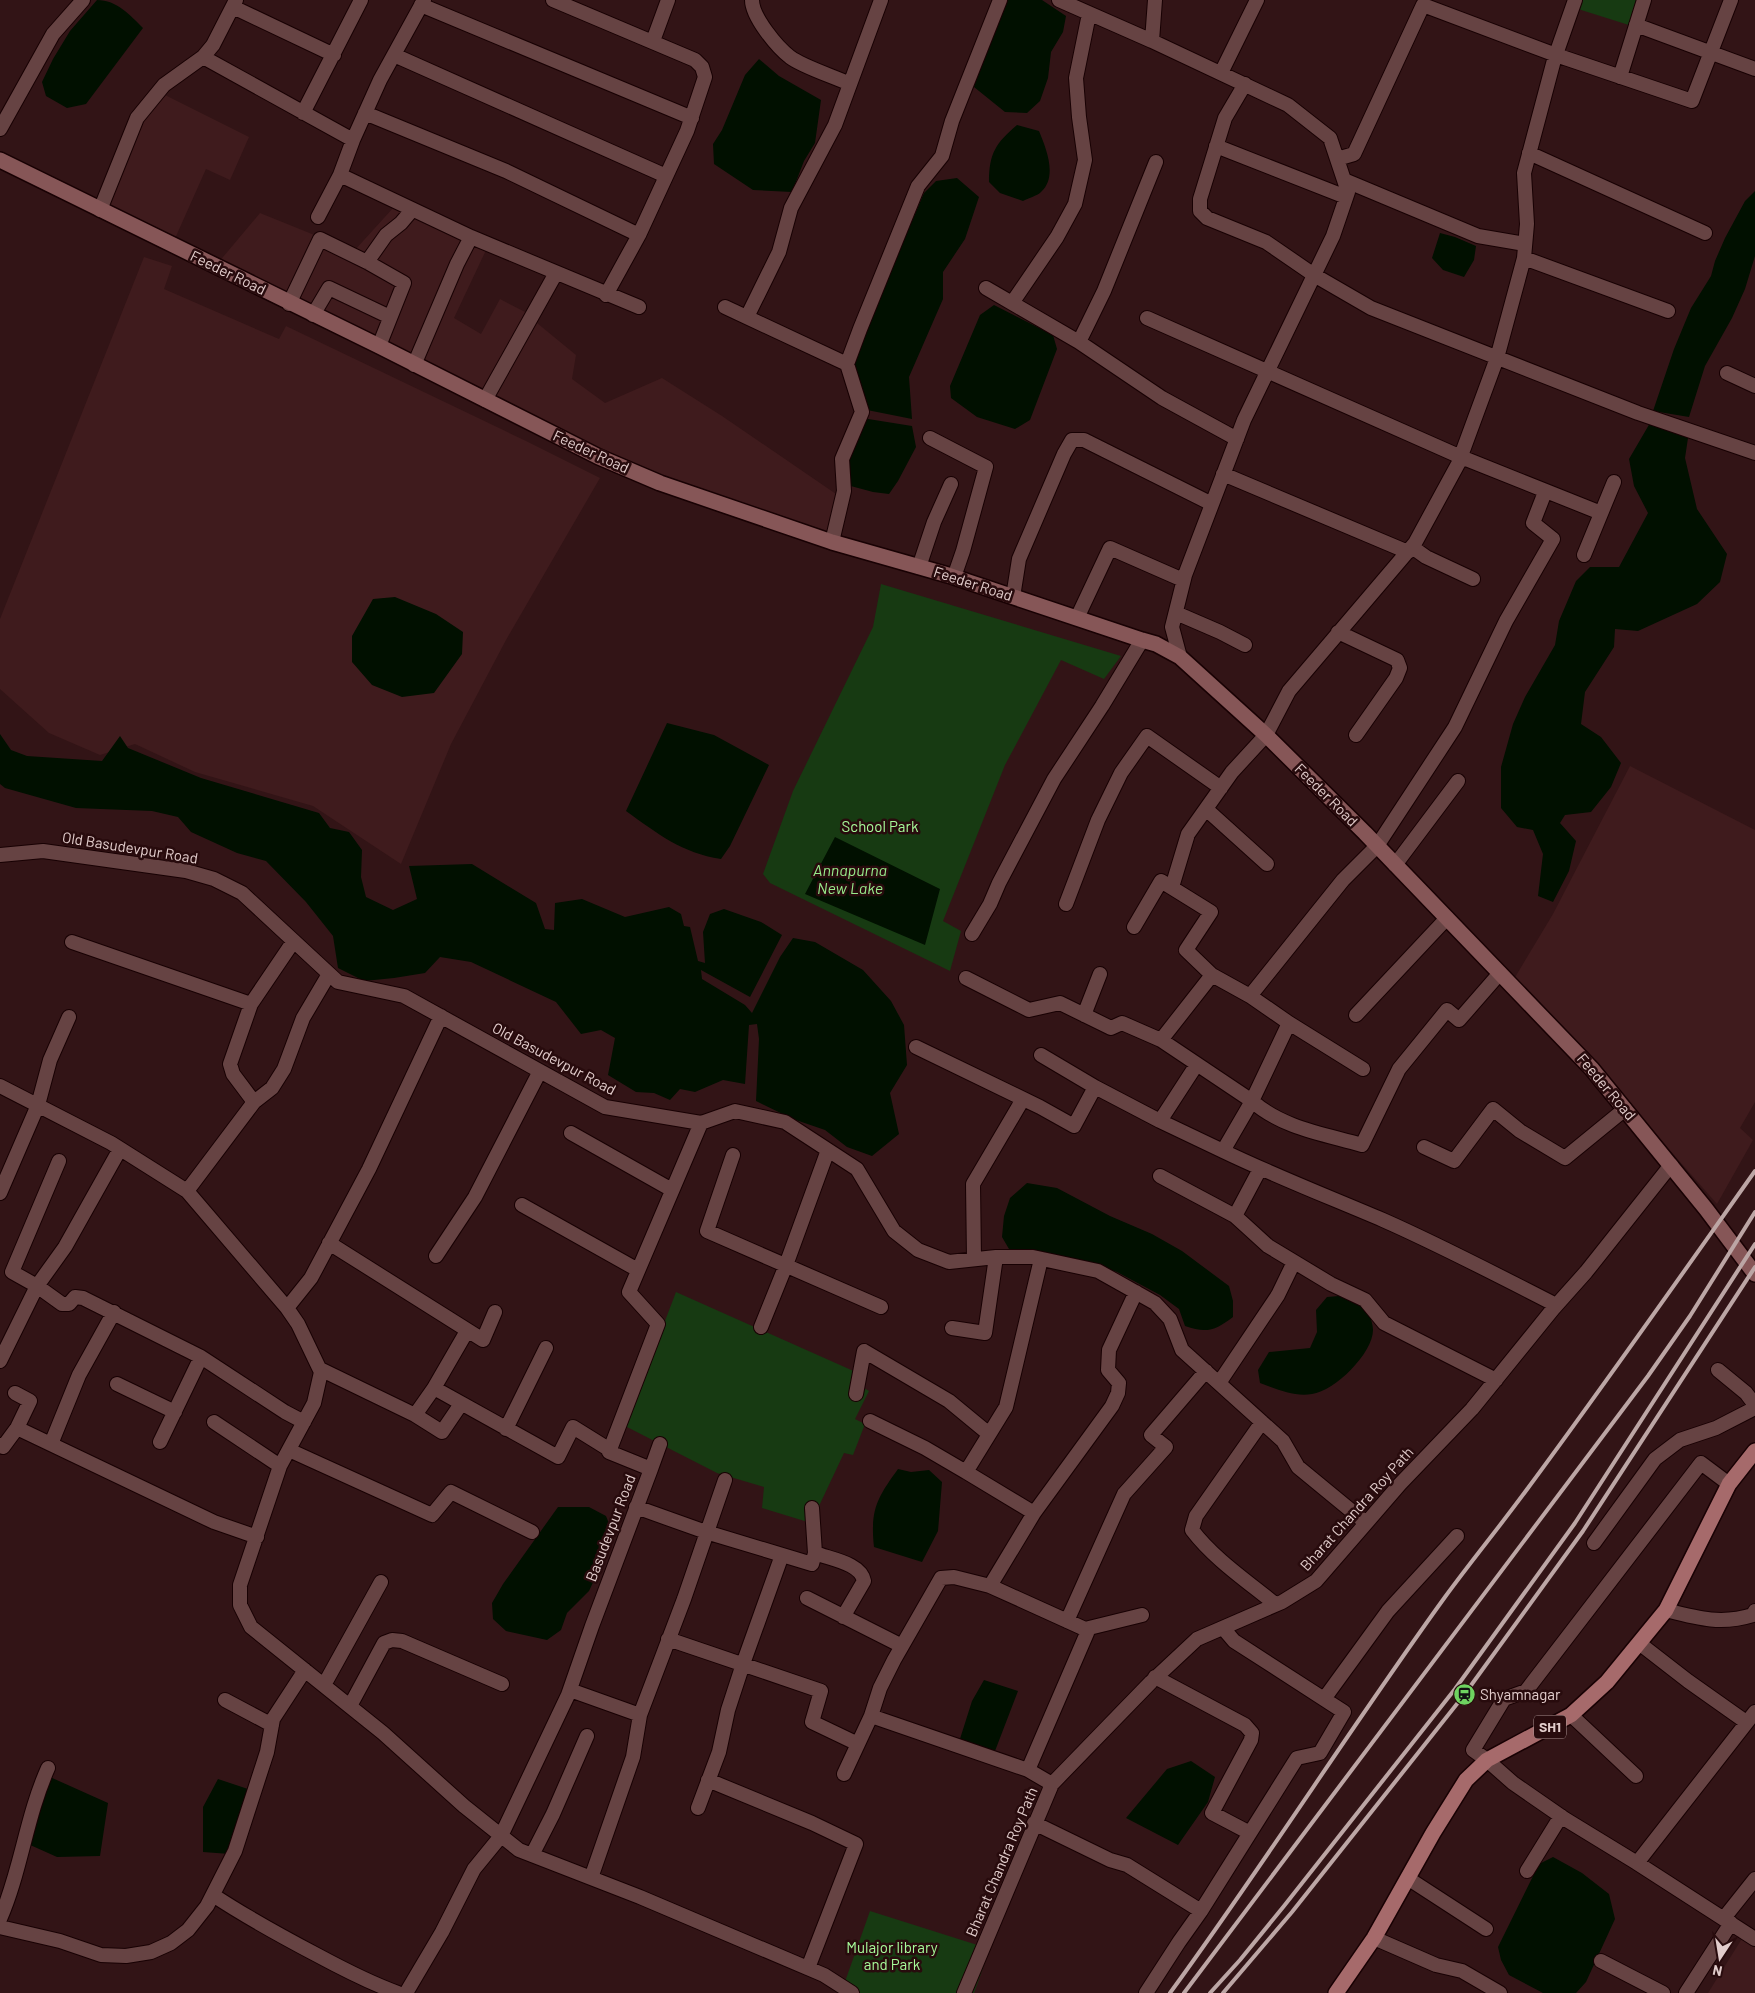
<svg xmlns="http://www.w3.org/2000/svg" width="1755" height="1993" font-family="Barlow,sans-serif">
	<style>
		.built { fill: #3f1b1d }
		.green { fill: #173a12 }
		.water { fill: #011000 }
		.lines { fill: none; stroke-linecap: round; stroke-linejoin: round }
		.street-casing { stroke: #180103; stroke-width: 16 }
		.secondary-casing { stroke: #180103; stroke-width: 18 }
		.primary-casing { stroke: #180103; stroke-width: 18 }
		.street { stroke: #664343; stroke-width: 14 }
		.secondary { stroke: #865657; stroke-width: 15 }
		.primary { stroke: #a66a6b; stroke-width: 15 }
		.rail { stroke: #bca6a5; stroke-width: 4 }
		.labels { text-anchor: middle; stroke-width: 5; stroke-linejoin: round; paint-order: stroke }
		.shield { fill: #280b0d; stroke: #aa9393; stroke-width: 1 }
		.shield-label { font-size: 14px; font-weight: bold; fill: #e2cdcc }
		.street-label { font-size: 15px; fill: #e2cdcc; stroke: #280b0d }
		.park-label { font-size: 15px; fill: #a7fb9a; stroke: #280b0d }
		.poi-label { font-size: 15px; fill: #e2cdcc; stroke: #280b0d; text-anchor: start }
		.water-label { font-size: 16px; font-style: italic; fill: #98ec8c; stroke: #280b0d }
	</style>
	<rect width="100%" height="100%" fill="#321416"/>
	<path class="built" d="M 165,95 L 249,137 L 230,180 L 206,169 L 173,243 L 105,209 L 142,121 Z
		M 394,207 L 487,248 L 454,318 L 481,334 L 500,299 L 529,314 L 537,323 L 576,355 L 572,379 L 605,403 L 662,378 L 722,416 L 836,494 L 830,536 L 659,477 L 596,446 L 503,405 L 218,263 L 260,213 L 354,251 Z
		M 144,257 L 172,266 L 164,289 L 279,339 L 286,326 L 526,441 L 600,478 L 506,640 L 451,744 L 401,864 L 313,806 L 195,772 L 135,744 L 100,755 L 49,733 L 0,689 L 0,619 Z
		M 1630,766 L 1755,830 L 1755,1102 L 1740,1128 L 1753,1140 L 1717,1204 L 1639,1115 L 1514,979 L 1553,914 Z
		M 1743,1937 L 1755,1946 L 1755,1993 L 1708,1993 Z"/>
	<path class="green" d="M 1580,0 L 1641,0 L 1632,26 L 1578,9 Z
		M 881,584 L 1121,656 L 1104,679 L 1061,660 L 1005,765 L 943,921 L 961,931 L 950,971 L 770,883 L 763,874 L 793,791 L 873,627 Z
		M 676,1292 L 858,1373 L 859,1385 L 869,1391 L 855,1419 L 865,1424 L 853,1455 L 844,1453 L 811,1523 L 762,1508 L 764,1487 L 717,1473 L 625,1426 Z
		M 870,1911 L 990,1949 L 974,1993 L 841,1993 Z"/>
	<path class="water" d="M 97,0 C 117,0 130,15 143,28 L 86,104 L 67,108 L 46,96 L 42,82 L 53,59 L 70,31 Z
		M 1006,0 L 1042,0 L 1066,16 L 1063,32 L 1051,52 L 1048,78 L 1040,101 L 1027,113 L 1005,112 L 974,87 L 979,59 Z
		M 759,59 L 779,76 L 821,100 L 815,143 L 804,161 L 792,192 L 753,190 L 714,164 L 713,144 L 722,130 L 745,75 Z
		M 1017,125 L 1039,131 C 1046,148 1058,177 1041,192 C 1037,196 1028,198 1023,201 L 1000,193 L 989,182 C 989,153 996,143 1017,125 Z
		M 957,178 L 979,197 L 965,239 L 943,272 L 943,299 L 909,377 L 912,419 L 867,410 L 852,362 L 924,193 L 936,181 Z
		M 1755,191 L 1755,256 L 1745,289 L 1732,318 L 1705,366 L 1689,417 L 1653,411 L 1674,349 L 1691,308 L 1711,276 L 1715,261 L 1725,238 L 1745,201 Z
		M 1440,233 L 1455,237 L 1476,246 L 1474,260 L 1464,277 L 1443,270 L 1432,258 Z
		M 994,305 L 1053,335 L 1057,349 L 1030,420 L 1015,429 L 977,417 L 951,398 L 950,386 L 980,315 Z
		M 862,418 L 912,426 L 916,447 L 898,481 L 889,494 L 873,492 L 847,485 L 847,457 Z
		M 1650,423 L 1688,438 L 1685,458 L 1697,509 L 1727,554 L 1720,582 L 1697,604 L 1638,631 L 1615,629 L 1614,647 L 1585,692 L 1581,724 L 1601,737 L 1621,763 L 1611,787 L 1591,812 L 1565,815 L 1560,823 L 1576,841 L 1569,871 L 1553,902 L 1538,896 L 1543,854 L 1533,830 L 1517,827 L 1501,808 L 1501,767 L 1513,724 L 1525,697 L 1555,645 L 1559,621 L 1576,581 L 1590,567 L 1619,567 L 1648,513 L 1634,486 L 1629,459 Z
		M 395,597 L 436,614 L 463,632 L 462,654 L 434,693 L 402,697 L 372,685 L 352,662 L 352,636 L 373,599 Z
		M 667,723 L 714,735 L 769,765 L 730,846 L 721,859 C 682,853 658,834 626,811 Z
		M 0,734 L 11,750 L 27,756 L 102,761 L 120,736 L 128,748 L 201,778 L 319,813 L 330,828 L 349,832 L 362,850 L 361,877 L 366,897 L 393,910 L 417,899 L 409,866 L 472,864 L 536,903 L 545,929 L 554,930 L 555,903 L 582,899 L 625,917 L 669,907 L 681,914 L 684,926 L 690,927 L 698,961 L 705,963 L 703,932 L 710,914 L 724,909 L 761,922 L 782,935 L 750,997 L 701,970 L 702,979 L 745,1005 L 752,1013 L 780,957 L 793,938 L 815,942 L 863,970 L 891,1001 L 904,1025 L 907,1065 L 890,1093 L 899,1134 L 872,1156 L 847,1147 L 825,1130 L 793,1119 L 756,1101 L 759,1039 L 757,1024 L 749,1025 L 745,1084 L 723,1080 L 695,1092 L 680,1089 L 670,1100 L 654,1093 L 636,1092 L 608,1075 L 615,1038 L 601,1030 L 581,1034 L 556,1002 L 471,962 L 440,957 L 425,973 L 394,978 L 364,981 L 338,968 L 333,936 L 306,902 L 266,861 L 237,853 L 191,832 L 178,817 L 152,811 L 76,808 L 5,788 L 0,784 Z
		M 835,837 L 940,889 L 925,945 L 805,894 Z
		M 1027,1183 L 1057,1188 L 1110,1216 L 1152,1234 L 1182,1251 L 1229,1286 L 1233,1301 L 1233,1317 C 1216,1330 1207,1334 1185,1326 L 1179,1309 L 1160,1295 L 1117,1272 L 1083,1261 L 1009,1249 L 1002,1237 L 1004,1216 L 1010,1198 Z
		M 1339,1296 L 1351,1299 L 1369,1311 C 1370,1317 1373,1324 1373,1330 C 1373,1353 1335,1391 1312,1394 C 1294,1397 1277,1389 1260,1383 L 1258,1370 L 1269,1352 L 1310,1348 L 1317,1332 L 1316,1310 L 1327,1297 Z
		M 898,1469 L 911,1472 L 929,1470 L 942,1482 L 938,1531 L 922,1562 L 874,1547 C 870,1510 877,1498 898,1469 Z
		M 558,1507 L 589,1507 L 606,1516 L 612,1531 L 604,1559 L 589,1591 L 567,1613 L 561,1630 L 547,1640 L 506,1631 L 493,1619 L 492,1603 L 503,1584 Z
		M 984,1680 L 1018,1691 L 995,1751 L 959,1742 L 972,1701 Z
		M 1191,1761 L 1215,1777 L 1208,1802 L 1178,1845 L 1126,1818 L 1167,1769 Z
		M 50,1777 L 108,1803 L 100,1856 L 57,1857 L 28,1844 Z
		M 218,1779 L 248,1789 L 230,1854 L 203,1852 L 203,1807 Z
		M 1553,1857 L 1582,1873 L 1609,1894 L 1615,1919 L 1586,1982 L 1576,1993 L 1543,1993 L 1509,1975 L 1501,1960 L 1498,1947 L 1539,1864 Z"/>
	<g class="lines">
		<defs>
			<path id="street" d="M 553,0 L 695,60 L 702,67 L 705,77 L 687,131 L 639,235 L 606,295
				M 752,0 C 752,17 777,47 790,57 C 801,66 835,77 850,84
				M 1059,0 L 1152,41 L 1288,105 L 1330,138 L 1348,192 L 1333,236 L 1244,420 L 1185,575 L 1172,627 L 1180,657
				M 421,5 L 692,118
				M 233,7 L 334,55
				M 1636,25 L 1755,69
				M 653,41 L 668,0
				M 1152,41 L 1155,0
				M 394,55 L 666,176
				M 203,57 L 353,140 L 340,175 L 318,217
				M 1221,73 L 1257,0
				M 1620,77 L 1644,0
				M 1245,84 L 1225,118 L 1200,199 L 1200,211 L 1207,218 L 1266,242 L 1314,275 L 1371,308 L 1638,413 L 1755,453
				M 303,113 L 361,0
				M 365,113 L 506,171 L 639,235
				M 0,129 L 53,34 L 83,0
				M 353,140 L 380,80 L 424,0
				M 1216,146 L 1346,197
				M 1529,153 L 1705,233
				M 1337,159 L 1354,154 L 1423,5 L 1556,55 L 1692,101 L 1731,0
				M 340,175 L 471,237 L 639,307
				M 1344,180 L 1478,236 L 1525,244
				M 100,210 L 137,118 L 164,85 L 203,57 L 213,45 L 236,0
				M 1524,258 L 1668,311
				M 367,262 L 386,235 L 401,223 L 412,210
				M 986,288 L 1079,342 L 1162,398 L 1237,439
				M 1012,303 L 1057,237 L 1075,204 L 1085,160 L 1079,117 L 1076,78 L 1089,14
				M 289,304 L 320,239 L 367,262 L 404,283 L 379,346
				M 725,307 L 847,364 L 862,412 L 842,459 L 844,491 L 832,542
				M 313,315 L 329,288 L 390,317
				M 747,317 L 779,252 L 791,208 L 835,125 L 881,0
				M 1147,318 L 1461,457 L 1601,513
				M 1079,342 L 1104,291 L 1156,162
				M 847,364 L 860,329 L 918,186 L 942,156 L 952,121 L 1000,0
				M 414,365 L 457,264 L 471,237
				M 1727,373 L 1755,386
				M 485,400 L 556,273
				M 930,438 L 986,467 L 963,551 L 954,577
				M 1223,474 L 1408,552
				M 1412,547 L 1426,557 L 1473,579
				M 1584,555 L 1614,482
				M 919,567 L 934,522 L 951,484
				M 1013,597 L 1019,559 L 1064,454 L 1072,440 L 1084,440 L 1212,504
				M 1176,613 L 1220,632 L 1245,645
				M 1077,618 L 1110,548 L 1183,580
				M 1338,632 L 1397,660 L 1400,668 L 1396,678 L 1356,735
				M 1206,809 L 1267,864
				M 0,855 L 43,851 L 186,871 L 214,879 L 242,893 L 338,982 L 404,996 L 605,1107 L 701,1123 L 735,1111 L 785,1122 L 857,1169 L 894,1231 L 918,1250 L 949,1262 L 996,1257 L 1033,1257 L 1098,1271 L 1155,1303 L 1170,1319 L 1182,1350 L 1283,1441 L 1298,1467 L 1366,1523
				M 1395,865 L 1458,781
				M 1172,887 L 1188,834 L 1232,772 L 1266,735 L 1289,691 L 1415,543 L 1458,464 L 1497,358 L 1524,258 L 1527,224 L 1524,173 L 1554,60 L 1575,0
				M 1066,904 L 1098,820 L 1121,773 L 1147,736 L 1221,788
				M 1134,927 L 1161,881 L 1211,912 L 1186,950 L 1212,975 L 1250,996 L 1289,1023 L 1252,1101 C 1282,1128 1324,1134 1362,1145 L 1399,1069 L 1447,1010 L 1459,1020 L 1500,973
				M 972,934 L 990,904 L 999,883 L 1054,779 L 1102,706 L 1142,640
				M 72,942 L 251,1004
				M 966,978 L 1029,1010 L 1060,1003 L 1111,1028 L 1122,1023 L 1161,1040 L 1252,1101 L 1223,1151 C 1275,1176 1329,1197 1383,1220 C 1442,1246 1499,1276 1556,1305
				M 1250,996 L 1343,880 L 1377,846 L 1455,727 L 1506,621 L 1553,539 L 1533,523 L 1545,492
				M 1084,1015 L 1100,974
				M 1356,1015 L 1447,918
				M 1289,1023 L 1363,1069
				M 1161,1040 L 1212,975
				M 916,1047 L 1040,1107 L 1074,1126 L 1095,1087
				M 1041,1055 L 1095,1087 L 1160,1121 L 1197,1064
				M 0,1086 L 111,1143 L 187,1191 L 287,1308 L 298,1324 L 321,1372 L 314,1403 L 280,1466 L 240,1585 L 240,1605 L 251,1627 L 383,1733 L 464,1806 L 519,1850 L 640,1897 L 824,1975 L 852,1993
				M 254,1102 L 272,1088 L 284,1069 L 303,1018 L 329,974
				M 1160,1121 L 1223,1151
				M 571,1133 L 672,1190
				M 1424,1147 L 1454,1161 L 1493,1109 L 1520,1131 L 1565,1158 L 1625,1109
				M 733,1155 L 707,1231 L 881,1307
				M 59,1161 L 12,1272 L 37,1286 L 62,1304 L 69,1304 L 75,1297 L 83,1298 L 201,1357 L 285,1412 L 304,1422
				M 1160,1176 L 1235,1216 L 1268,1246 L 1331,1284 L 1365,1300 L 1384,1323 L 1496,1380
				M 187,1191 L 254,1102 L 233,1074 L 230,1064 L 251,1004 L 293,942
				M 0,1193 L 38,1105 L 50,1060 L 69,1017
				M 522,1205 L 638,1270
				M 1235,1216 L 1260,1169
				M 329,1243 L 483,1340 L 495,1312
				M 436,1256 L 475,1197 L 540,1071
				M 974,1259 L 973,1184 L 1023,1099
				M 287,1308 L 311,1278 L 369,1169 L 441,1016
				M 761,1327 L 786,1265 L 828,1150
				M 952,1328 L 985,1333 L 996,1257
				M 0,1361 L 37,1286 L 65,1247 L 120,1149
				M 320,1369 L 415,1415 L 442,1432 L 461,1404
				M 1718,1370 L 1746,1393 L 1755,1405
				M 1219,1383 L 1278,1295 L 1294,1262
				M 117,1384 L 175,1412
				M 434,1388 L 558,1457 L 573,1427 L 610,1450
				M 856,1394 L 864,1351 L 949,1401 L 989,1434
				M 415,1415 L 434,1388 L 467,1331
				M 870,1421 L 925,1448 L 966,1472
				M 214,1422 L 280,1466
				M 1262,1422 L 1196,1516 L 1192,1530 C 1214,1559 1247,1581 1275,1604
				M 17,1428 L 214,1522 L 257,1537
				M 506,1429 L 546,1348
				M 160,1442 L 201,1357
				M 51,1444 L 79,1375 L 114,1312
				M 0,1445 L 3,1447 L 17,1428 L 30,1401 L 15,1393
				M 289,1450 L 432,1515 L 451,1492 L 532,1532
				M 651,1469 L 660,1444
				M 1729,1484 L 1701,1463 L 1526,1691 L 1504,1699 L 1473,1750 L 1487,1760 L 1513,1783 L 1565,1819 L 1637,1863 L 1755,1939
				M 636,1507 L 706,1532 L 812,1564 L 815,1553 L 812,1508
				M 1034,1513 L 1112,1406 L 1118,1393 L 1119,1383 L 1108,1370 L 1109,1350 L 1136,1292
				M 1594,1543 L 1655,1459 L 1680,1440 L 1716,1428 L 1755,1408
				M 815,1553 C 830,1559 861,1563 864,1581 L 843,1617
				M 990,1586 L 954,1577 L 941,1578 L 894,1660 L 880,1688 L 871,1716 L 1028,1770 L 1052,1784
				M 807,1598 L 902,1646
				M 1666,1610 C 1697,1618 1721,1625 1753,1615 L 1755,1611
				M 1067,1621 L 1124,1494 L 1166,1447 L 1151,1435 L 1206,1371
				M 1085,1629 L 1142,1615
				M 668,1639 L 821,1691 L 812,1722 L 858,1744
				M 1639,1643 L 1688,1681 L 1746,1722
				M 1155,1677 L 1245,1725 L 1252,1733 L 1251,1740 L 1212,1813 L 1250,1833
				M 324,1685 L 381,1582
				M 570,1690 L 640,1715 L 684,1599 L 725,1480
				M 1324,1699 L 1388,1611 L 1457,1536
				M 225,1700 L 272,1725
				M 350,1706 L 384,1643 L 392,1640 L 402,1641 L 502,1684
				M 1571,1715 L 1636,1776
				M 1028,1770 L 1087,1633 L 1085,1629 L 990,1586 L 1034,1513 L 966,1472 L 1006,1407 L 1041,1259
				M 844,1774 L 871,1716
				M 708,1780 L 812,1823 L 856,1844 L 808,1968
				M 698,1808 L 719,1752 L 728,1710 L 743,1664 L 782,1555
				M 1034,1823 L 1110,1860 L 1127,1865 L 1201,1911 L 1179,1942 L 1146,1993
				M 532,1855 L 553,1814 L 587,1736
				M 1637,1863 L 1755,1712
				M 1527,1871 L 1561,1816
				M 591,1878 L 633,1757 L 640,1715
				M 1409,1879 L 1486,1929
				M 213,1895 C 246,1917 281,1936 317,1955 C 343,1969 370,1983 398,1993
				M 1201,1911 L 1297,1758 L 1320,1753 L 1344,1712 L 1234,1641 L 1223,1628
				M 1724,1918 L 1755,1879
				M 0,1919 C 21,1871 26,1817 48,1768
				M 0,1927 L 60,1941 L 101,1955 L 126,1956 L 151,1952 L 171,1943 L 188,1930 L 207,1906 L 235,1851 L 267,1752 L 273,1719 L 305,1670
				M 1374,1938 L 1436,1965 L 1462,1971 L 1500,1993
				M 1601,1961 L 1663,1993
				M 406,1993 L 442,1932 L 474,1869 L 501,1836 L 568,1695 L 592,1626 L 651,1469 L 609,1452 L 658,1324 L 629,1292 L 701,1123
				M 964,1993 L 1052,1784 L 1151,1682 L 1197,1639 L 1282,1602 L 1316,1581 L 1400,1484 L 1472,1409 L 1553,1309 L 1586,1272 L 1671,1165
				M 1686,1993 L 1731,1923"/>
			<path id="secondary" d="M 0,160 L 379,346 L 599,457 L 660,483 L 832,542 L 948,575 L 1142,640 L 1156,644 L 1180,657 L 1266,735 L 1365,833 L 1592,1069 L 1706,1209 L 1755,1274"/>
			<path id="primary" d="M 1336,1993 L 1374,1938 L 1433,1833 L 1466,1780 L 1487,1760 L 1571,1715 L 1607,1682 L 1666,1610 L 1729,1484 L 1755,1451"/>
		</defs>
		<use href="#street" class="street-casing"/>
		<use href="#secondary" class="secondary-casing"/>
		<use href="#primary" class="primary-casing"/>
		<use href="#street" class="street"/>
		<use href="#secondary" class="secondary"/>
		<use href="#primary" class="primary"/>
		<path class="rail" d="M 1170,1993 C 1265,1863 1351,1727 1445,1597 C 1472,1560 1501,1525 1528,1488 C 1605,1384 1680,1277 1755,1171
			M 1184,1993 L 1648,1376 L 1690,1316 L 1755,1212
			M 1210,1993 L 1240,1960 L 1284,1906 L 1455,1689 L 1575,1523 L 1755,1244
			M 1223,1993 L 1292,1912 L 1464,1695 L 1583,1531 L 1755,1267"/>
	</g>
	<defs>
		<symbol id="station-disc" viewBox="-11 -11 22 22"><circle r="9.5" fill="#6fd360" stroke="#280b0d"/><path d="M-3-6H3Q5-6 5-4V2Q5 4 3 4L4.5 6H3L1.5 4h-3L-3 6H-4.5L-3 4Q-5 4-5 2V-4Q-5-6-3-6ZM-3.5-4v3h7v-3ZM-3.5 1v1.5H-2V1ZM2 1v1.5H3.5V1Z" fill="#111"/></symbol>
	</defs>
	<g fill-rule="evenodd">
		<use href="#station-disc" x="1452" y="1682" width="25" height="25"/>
	</g>
	<g class="labels">
		<rect class="shield" x="1534" y="1715.5" width="32" height="23" rx="4"/>
		<g class="shield-label">
			<text x="1550" y="1732">SH1</text>
		</g>
		<g class="street-label">
			<text transform="translate(228 273) rotate(26)" y="5">Feeder Road</text>
			<text transform="translate(591 452) rotate(25)" y="5">Feeder Road</text>
			<text transform="translate(973 584) rotate(18)" y="5">Feeder Road</text>
			<text transform="translate(1326 795) rotate(45)" y="5">Feeder Road</text>
			<text transform="translate(130 848) rotate(9)" y="5">Old Basudevpur Road</text>
			<text transform="translate(554 1059) rotate(28)" y="5">Old Basudevpur Road</text>
			<text transform="translate(1606 1087) rotate(50)" y="5">Feeder Road</text>
			<text transform="translate(1357 1509) rotate(-48)" y="5">Bharat Chandra Roy Path</text>
			<text transform="translate(611 1528) rotate(-69)" y="5">Basudevpur Road</text>
			<text transform="translate(1002 1862) rotate(-67)" y="5">Bharat Chandra Roy Path</text>
		</g>
		<g class="park-label">
			<text x="880" y="832">School Park</text>
			<text x="892" y="1953">Mulajor library<tspan x="892" dy="17">and Park</tspan></text>
		</g>
		<g class="poi-label">
			<text x="1480" y="1700">Shyamnagar</text>
		</g>
		<g class="water-label">
			<text x="850" y="876">Annapurna<tspan x="850" dy="18">New Lake</tspan></text>
		</g>
	</g>
	<g transform="translate(1720 1958) rotate(192)" stroke="#280b0d" stroke-width="4" paint-order="stroke">
	<path d="M0-4L9 19L0 12L-9 19Z" fill="#e2cdcc"/>
	<text y="-8" font-size="14" font-weight="bold" text-anchor="middle" fill="#e2cdcc">N</text>
	</g>
</svg>
